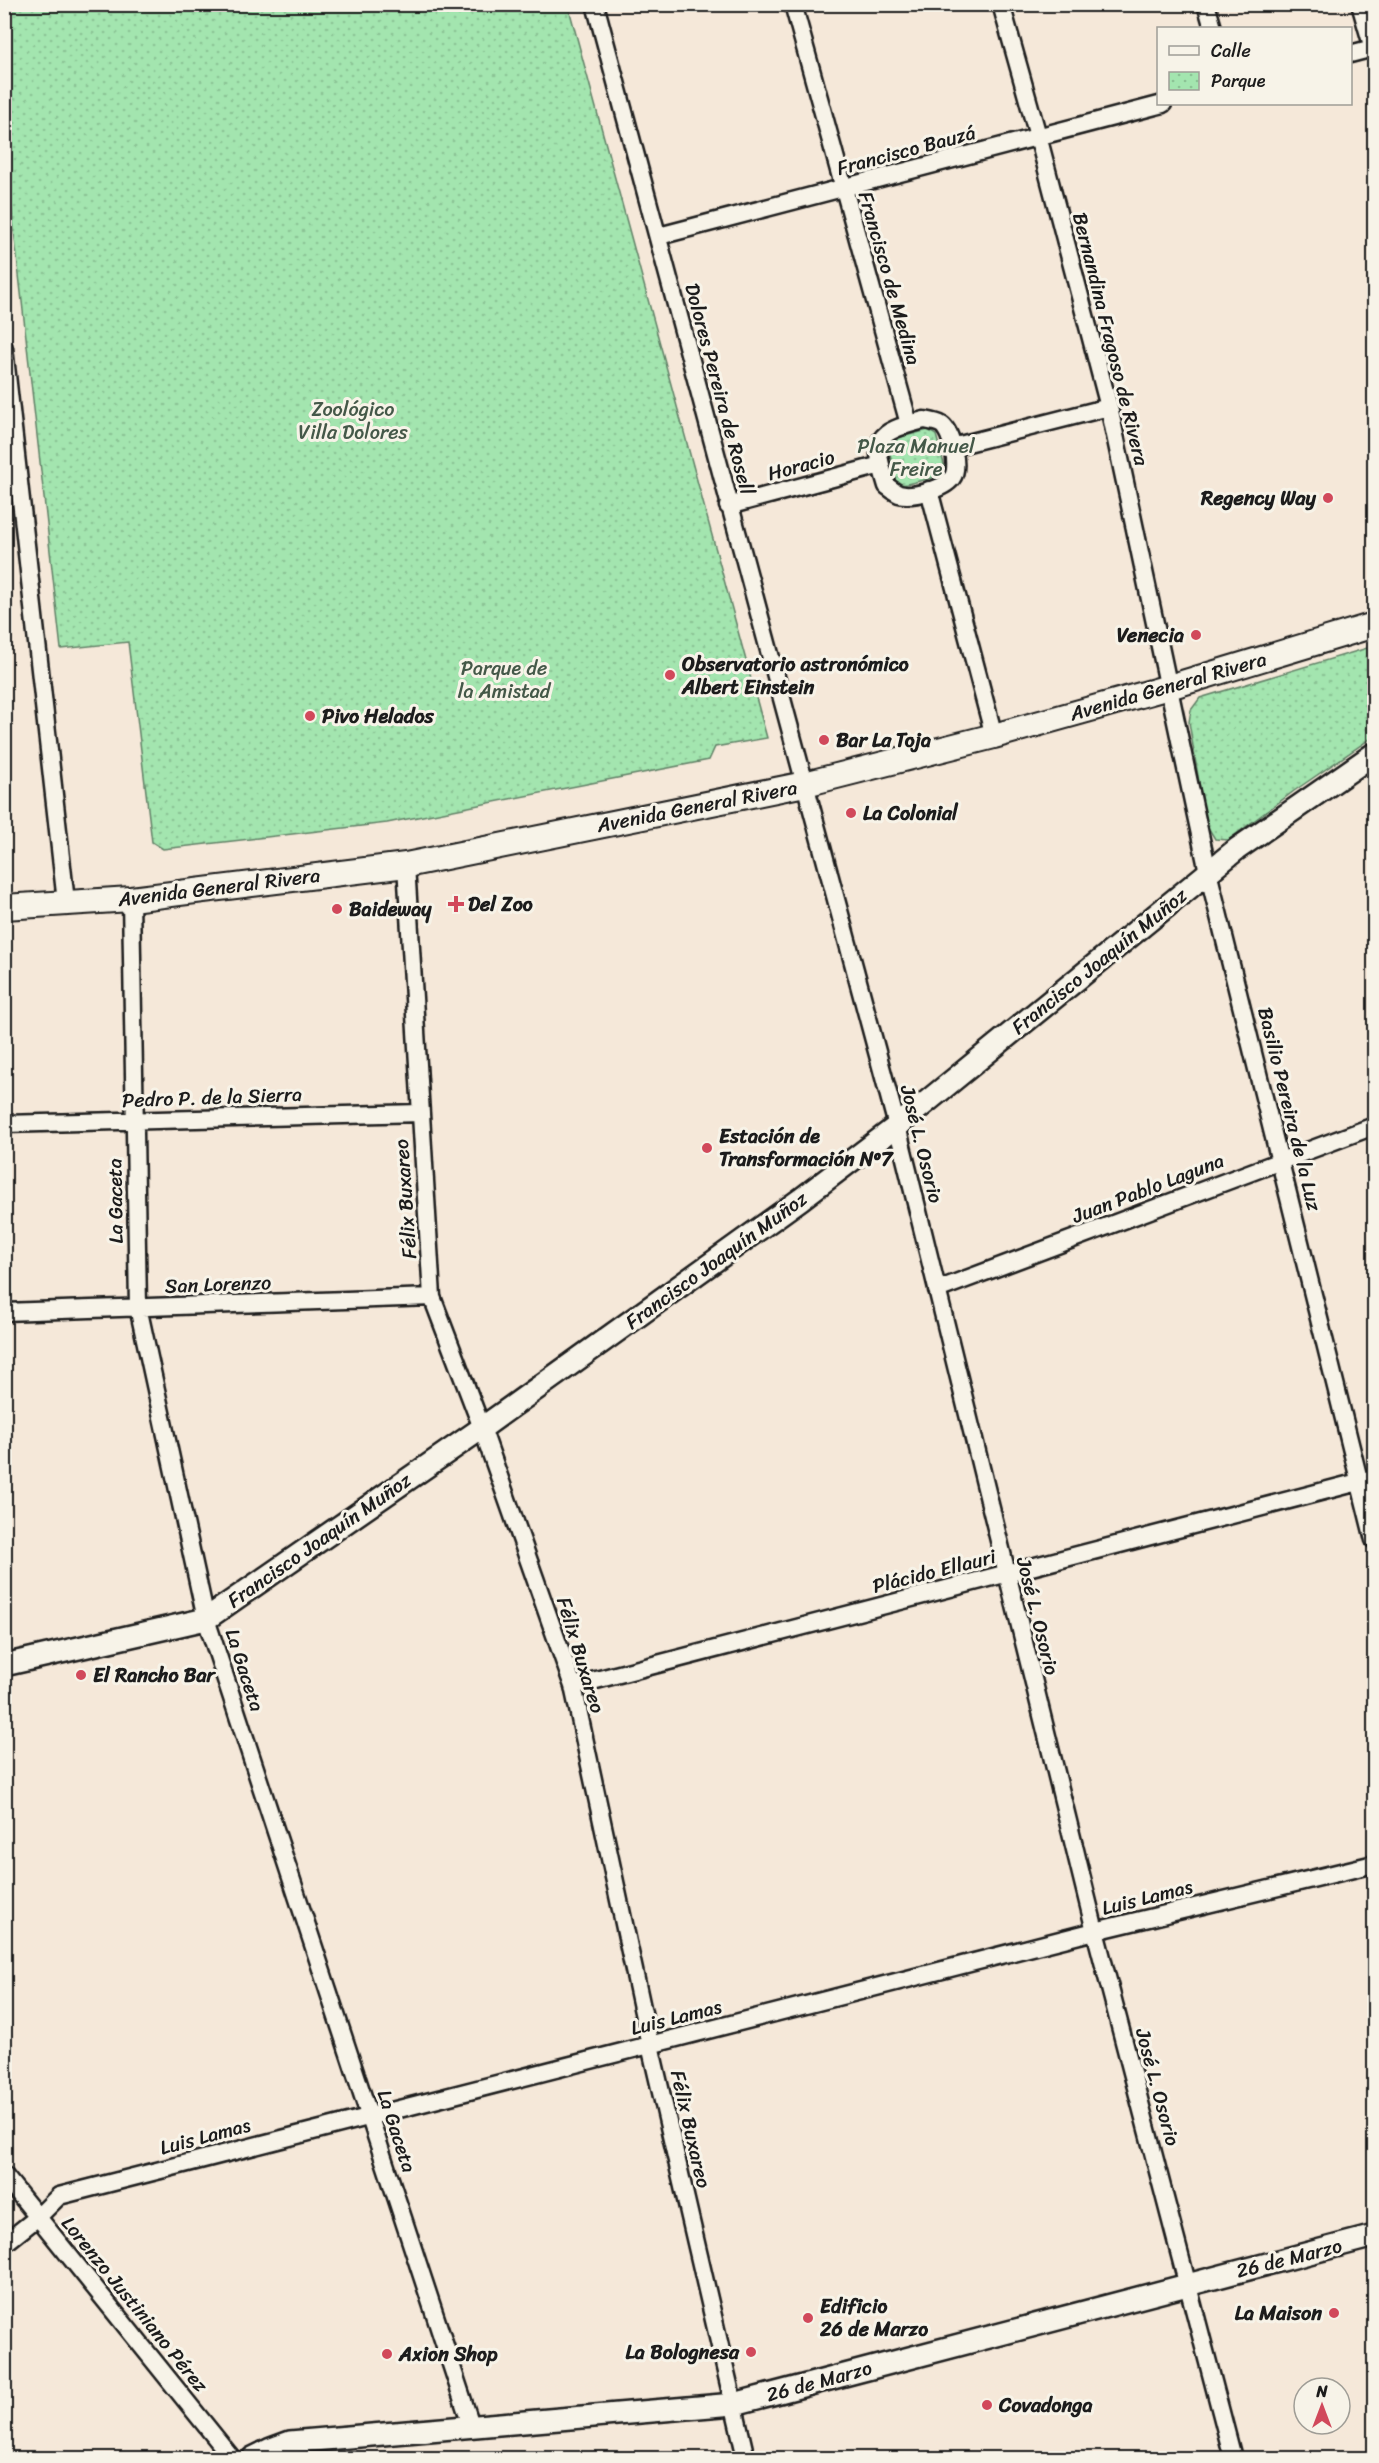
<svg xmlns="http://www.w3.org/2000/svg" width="1379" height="2463" font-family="Sriracha,sans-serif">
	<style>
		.park { fill: url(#park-dots); stroke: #608066; stroke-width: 1.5 }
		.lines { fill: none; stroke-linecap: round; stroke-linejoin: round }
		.minor-casing { stroke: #1c1c1c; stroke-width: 21 }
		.tertiary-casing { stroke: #1c1c1c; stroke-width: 26 }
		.secondary-casing { stroke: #1c1c1c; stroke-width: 28 }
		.minor { stroke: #f7f3e8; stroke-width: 16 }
		.tertiary { stroke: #f7f3e8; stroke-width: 21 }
		.secondary { stroke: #f7f3e8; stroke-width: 24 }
		.poi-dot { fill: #d1495b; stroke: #f7f3e8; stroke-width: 2 }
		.labels { text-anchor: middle; stroke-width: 6; stroke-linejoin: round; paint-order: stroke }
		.street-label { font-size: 20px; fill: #1c1c1c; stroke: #f7f3e8 }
		.park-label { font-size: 20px; fill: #445848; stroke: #f7f3e8 }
		.poi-label { font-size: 20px; font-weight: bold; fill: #1c1c1c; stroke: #f7f3e8; text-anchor: start }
	</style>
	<defs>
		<pattern id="park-dots" width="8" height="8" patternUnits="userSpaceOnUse" patternTransform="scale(1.5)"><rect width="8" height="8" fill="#a3e5af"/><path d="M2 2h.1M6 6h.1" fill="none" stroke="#8cc496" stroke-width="1.8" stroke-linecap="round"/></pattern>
	</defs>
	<rect width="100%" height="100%" fill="#f5e8d9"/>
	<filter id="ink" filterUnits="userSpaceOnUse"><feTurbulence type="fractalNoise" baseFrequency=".0167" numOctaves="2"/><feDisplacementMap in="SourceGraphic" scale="12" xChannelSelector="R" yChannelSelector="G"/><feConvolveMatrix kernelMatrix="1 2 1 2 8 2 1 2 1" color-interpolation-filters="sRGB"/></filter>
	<g filter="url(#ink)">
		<path class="park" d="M 4,5 L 568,5 L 767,738 L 715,747 L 709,760 L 387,823 L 163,849 L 152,842 L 128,642 L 61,649 L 5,150 Z
			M 928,430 L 936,435 L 945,468 L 940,476 L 903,485 L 895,480 L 888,443 L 893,439 Z
			M 1374,646 L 1374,736 L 1294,791 L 1228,840 L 1215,839 L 1206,824 L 1189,722 L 1191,710 L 1200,698 Z"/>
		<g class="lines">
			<defs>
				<path id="minor" d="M 595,4 L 897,1126 L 1095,1931 L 1233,2458
					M 793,4 L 909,424
					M 1001,4 L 1038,136 L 1109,407 L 1208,872 L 1374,1540
					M 1206,4 L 1213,28
					M 1360,4 L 1374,52
					M 1350,54 L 1373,48
					M 659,236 L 1163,104
					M 4,348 L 66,902
					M 924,420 C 930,421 937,422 942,425 C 952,433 960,468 952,478 C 944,489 912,498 899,494 C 894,492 891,489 887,486 C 872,438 874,433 924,420 Z
					M 952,447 L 1109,407
					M 929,490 L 994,736
					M 728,506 L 881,465
					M 406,865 L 432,1297 L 482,1428 L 573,1686 L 650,2045 L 746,2458
					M 131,899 L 138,1307 L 206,1619 L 471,2425
					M 4,1124 L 421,1113
					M 937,1290 L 1374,1126
					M 4,1312 L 432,1297
					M 573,1686 L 1374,1478
					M 4,2175 L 232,2458
					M 4,2244 L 38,2217 L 59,2196 L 1095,1931 L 1374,1864"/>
				<path id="tertiary" d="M 4,1665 L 206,1619 L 482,1428 L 801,1199 L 897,1126 L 1237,849 L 1374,754
					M 253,2458 L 271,2449 L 290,2442 L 734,2404 L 1374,2236"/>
				<path id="secondary" d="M 4,907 L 131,899 L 406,865 L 805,784 L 994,736 L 1169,687 L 1374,625"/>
			</defs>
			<use href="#minor" class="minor-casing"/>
			<use href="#tertiary" class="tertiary-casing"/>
			<use href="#secondary" class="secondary-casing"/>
			<use href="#minor" class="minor"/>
			<use href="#tertiary" class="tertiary"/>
			<use href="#secondary" class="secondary"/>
		</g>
	</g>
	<g class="poi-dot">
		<circle cx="1328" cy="498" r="6"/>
		<circle cx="1196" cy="635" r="6"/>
		<circle cx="670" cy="675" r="6"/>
		<circle cx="310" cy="716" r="6"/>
		<circle cx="824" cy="740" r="6"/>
		<circle cx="851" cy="813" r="6"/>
		<path d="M453 895h6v6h6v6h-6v6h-6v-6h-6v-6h6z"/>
		<circle cx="337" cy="909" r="6"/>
		<circle cx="707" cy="1148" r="6"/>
		<circle cx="81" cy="1675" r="6"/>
		<circle cx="1334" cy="2313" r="6"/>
		<circle cx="808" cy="2318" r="6"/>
		<circle cx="751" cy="2352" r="6"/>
		<circle cx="387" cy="2354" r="6"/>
		<circle cx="987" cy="2405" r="6"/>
	</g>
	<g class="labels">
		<g class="street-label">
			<text transform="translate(906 150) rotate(-15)" y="7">Francisco Bauzá</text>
			<text transform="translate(890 278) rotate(74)" y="7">Francisco de Medina</text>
			<text transform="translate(1111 339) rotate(76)" y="7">Bernandina Fragoso de Rivera</text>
			<text transform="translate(720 389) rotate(75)" y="7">Dolores Pereira de Rosell</text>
			<text transform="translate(801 465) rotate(-15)" y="7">Horacio</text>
			<text transform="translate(1168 686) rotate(-16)" y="7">Avenida General Rivera</text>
			<text transform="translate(697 806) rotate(-11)" y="7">Avenida General Rivera</text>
			<text transform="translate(219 887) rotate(-7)" y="7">Avenida General Rivera</text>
			<text transform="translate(1099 961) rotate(-39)" y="7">Francisco Joaquín Muñoz</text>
			<text transform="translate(212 1097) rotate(-2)" y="7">Pedro P. de la Sierra</text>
			<text transform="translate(1290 1109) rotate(76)" y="7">Basilio Pereira de la Luz</text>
			<text transform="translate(922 1144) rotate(76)" y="7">José L. Osorio</text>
			<text transform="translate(1148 1188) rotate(-21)" y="7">Juan Pablo Laguna</text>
			<text transform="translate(405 1199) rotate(-94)" y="7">Félix Buxareo</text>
			<text transform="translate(115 1201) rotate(-91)" y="7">La Gaceta</text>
			<text transform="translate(716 1260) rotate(-36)" y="7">Francisco Joaquín Muñoz</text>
			<text transform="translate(218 1284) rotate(-2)" y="7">San Lorenzo</text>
			<text transform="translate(319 1540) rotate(-35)" y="7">Francisco Joaquín Muñoz</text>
			<text transform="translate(934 1571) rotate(-14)" y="7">Plácido Ellauri</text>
			<text transform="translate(1038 1616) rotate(76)" y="7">José L. Osorio</text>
			<text transform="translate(581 1655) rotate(73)" y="7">Félix Buxareo</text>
			<text transform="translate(245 1670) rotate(72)" y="7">La Gaceta</text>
			<text transform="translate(1147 1897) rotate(-14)" y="7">Luis Lamas</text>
			<text transform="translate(676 2017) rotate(-14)" y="7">Luis Lamas</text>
			<text transform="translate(1158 2087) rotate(75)" y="7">José L. Osorio</text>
			<text transform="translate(691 2129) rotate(77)" y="7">Félix Buxareo</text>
			<text transform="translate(397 2131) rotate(72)" y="7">La Gaceta</text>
			<text transform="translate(205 2136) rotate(-15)" y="7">Luis Lamas</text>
			<text transform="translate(1289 2258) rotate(-14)" y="7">26 de Marzo</text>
			<text transform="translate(135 2304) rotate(51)" y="7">Lorenzo Justiniano Pérez</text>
			<text transform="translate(819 2381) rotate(-15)" y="7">26 de Marzo</text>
		</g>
		<g class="park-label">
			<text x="353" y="416">Zoológico<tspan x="353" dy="23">Villa Dolores</tspan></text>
			<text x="916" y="453">Plaza Manuel<tspan x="916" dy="23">Freire</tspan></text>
			<text x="504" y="675">Parque de<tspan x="504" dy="23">la Amistad</tspan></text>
		</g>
		<g class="poi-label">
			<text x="1316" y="505" text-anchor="end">Regency Way</text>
			<text x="1184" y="642" text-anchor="end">Venecia</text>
			<text x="682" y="671">Observatorio astronómico<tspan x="682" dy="23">Albert Einstein</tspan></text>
			<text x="322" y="723">Pivo Helados</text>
			<text x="836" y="747">Bar La Toja</text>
			<text x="863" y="820">La Colonial</text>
			<text x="468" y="911">Del Zoo</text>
			<text x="349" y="916">Baideway</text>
			<text x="719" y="1143">Estación de<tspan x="719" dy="23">Transformación Nº7</tspan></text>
			<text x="93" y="1682">El Rancho Bar</text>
			<text x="820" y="2313">Edificio<tspan x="820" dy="23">26 de Marzo</tspan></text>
			<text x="1322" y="2320" text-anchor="end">La Maison</text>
			<text x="739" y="2359" text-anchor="end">La Bolognesa</text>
			<text x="399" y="2361">Axion Shop</text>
			<text x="999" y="2412">Covadonga</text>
		</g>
	</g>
	<rect width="1379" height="2463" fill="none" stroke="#f7f3e8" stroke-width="24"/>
	<rect x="12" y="12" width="1355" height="2439" fill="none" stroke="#1c1c1c" stroke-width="2" filter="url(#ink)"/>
	<rect x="1157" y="27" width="195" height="78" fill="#f7f3e8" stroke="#9f9d96" stroke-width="1.5"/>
	<rect x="1169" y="46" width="30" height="9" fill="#f7f3e8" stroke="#9f9d96" stroke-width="1.5"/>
	<text x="1211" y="57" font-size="18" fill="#1c1c1c">Calle</text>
	<rect x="1169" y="72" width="30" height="18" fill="url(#park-dots)" stroke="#9f9d96" stroke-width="1.5"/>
	<text x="1211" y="87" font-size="18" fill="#1c1c1c">Parque</text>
	<g transform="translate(1322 2406)"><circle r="28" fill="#f7f3e8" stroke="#9f9d96" stroke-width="1.5"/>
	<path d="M0-4.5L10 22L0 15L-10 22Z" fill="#d1495b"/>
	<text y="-9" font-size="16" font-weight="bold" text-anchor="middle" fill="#1c1c1c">N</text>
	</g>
</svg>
